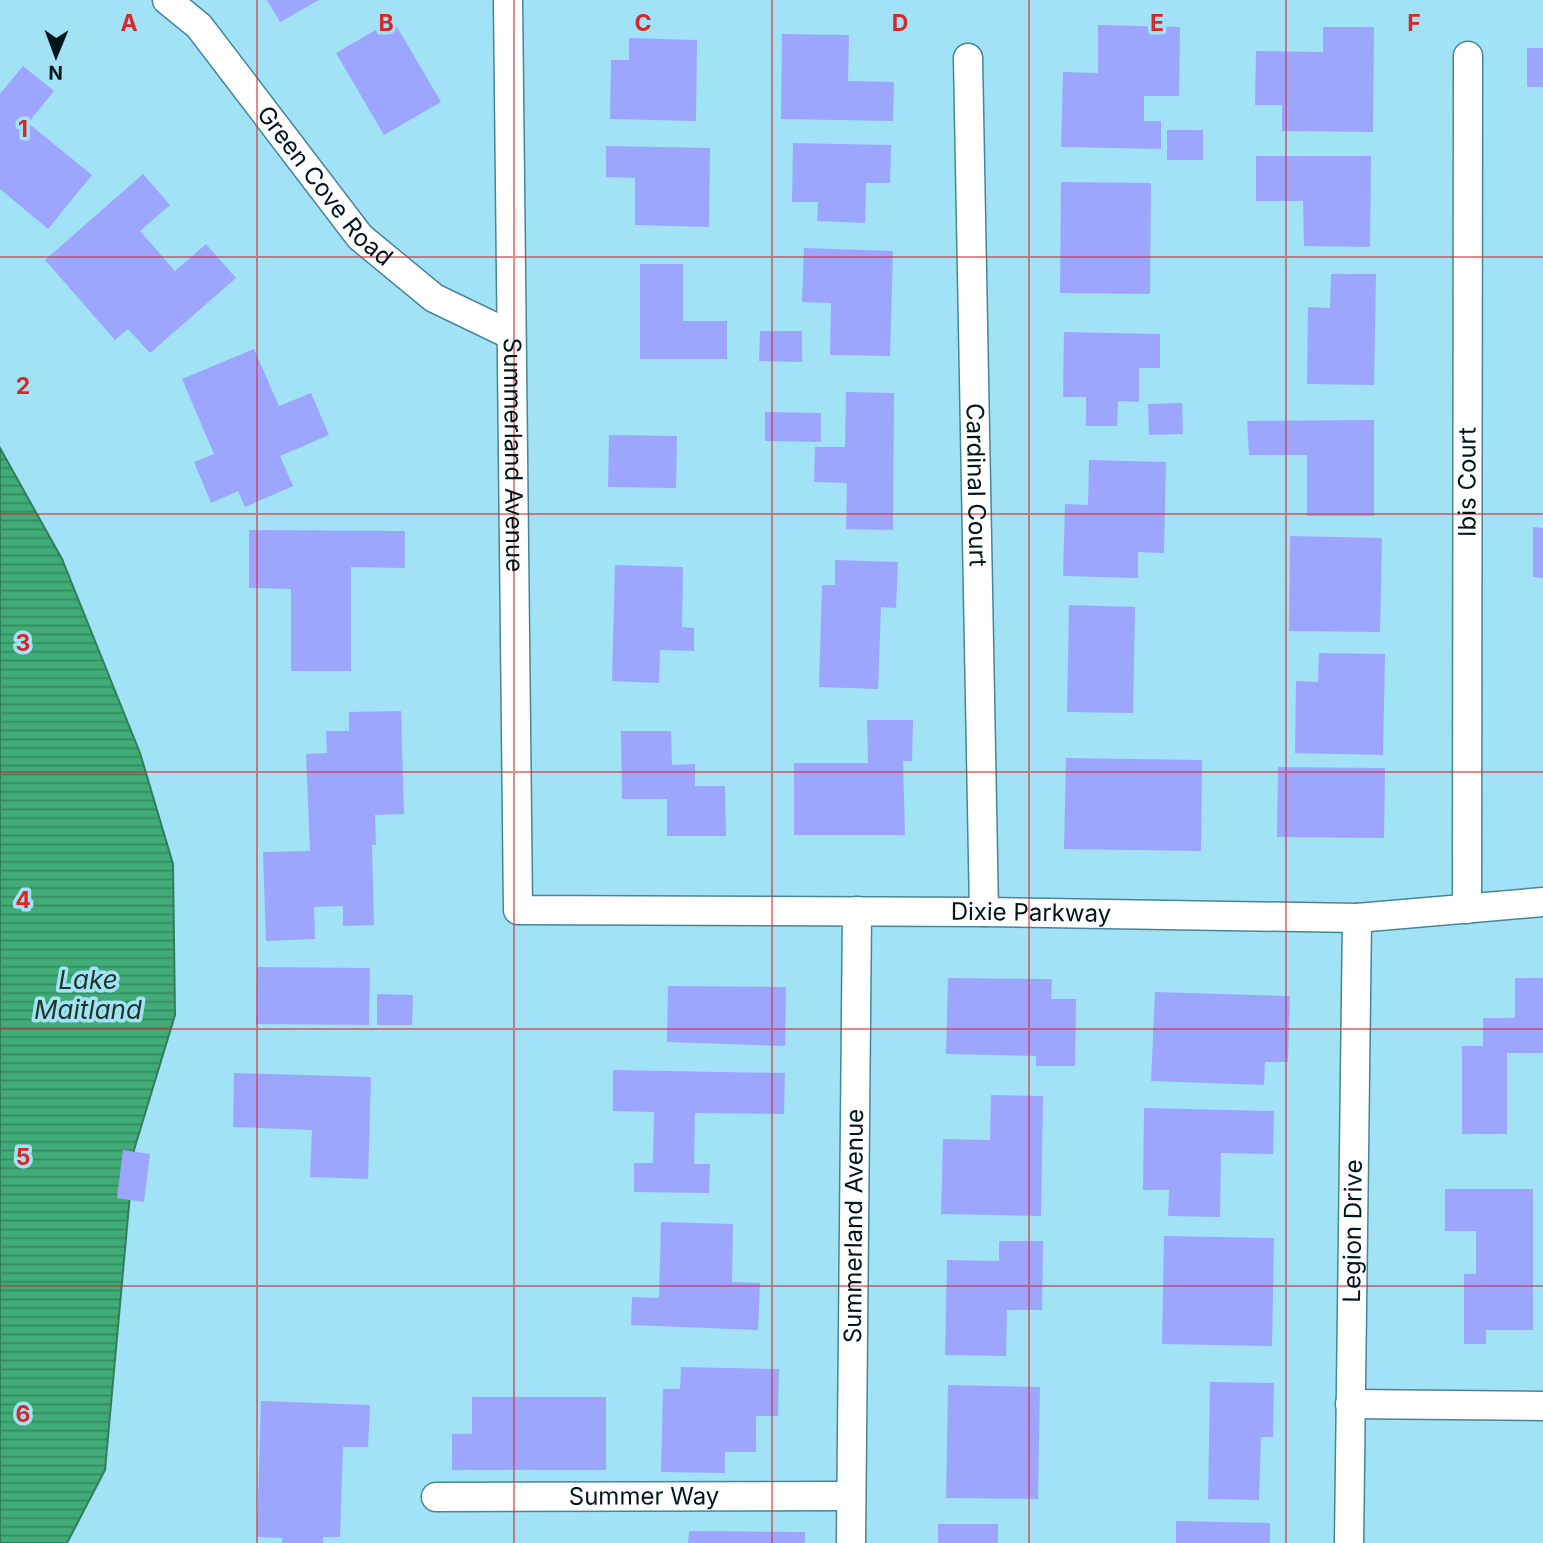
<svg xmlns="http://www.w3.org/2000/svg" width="1543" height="1543" font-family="Inter,sans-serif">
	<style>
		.water { fill: url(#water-rules); stroke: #2e7f5c; stroke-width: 2 }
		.building { fill: #9da6fe }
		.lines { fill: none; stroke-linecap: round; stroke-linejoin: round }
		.street-casing { stroke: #468698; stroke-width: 31 }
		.street { stroke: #fff; stroke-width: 28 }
		.grid { fill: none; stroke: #d62828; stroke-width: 2; stroke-opacity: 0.55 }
		.labels { text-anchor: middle; stroke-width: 7; stroke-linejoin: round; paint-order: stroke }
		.street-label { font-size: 24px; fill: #00161d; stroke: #a1e2f6 }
		.water-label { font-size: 26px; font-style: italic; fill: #1f3629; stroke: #a1e2f6 }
		.grid-label { font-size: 23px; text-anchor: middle; font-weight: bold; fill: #d62828; stroke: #a1e2f6; stroke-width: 7; stroke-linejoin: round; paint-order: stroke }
	</style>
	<defs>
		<pattern id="water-rules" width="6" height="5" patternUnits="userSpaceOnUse" patternTransform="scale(1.75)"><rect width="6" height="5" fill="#41ac77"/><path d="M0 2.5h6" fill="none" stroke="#348b61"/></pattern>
	</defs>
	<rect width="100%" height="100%" fill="#a1e2f6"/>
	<path class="water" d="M 0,448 L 62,559 L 140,753 L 173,864 L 175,1015 L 134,1150 L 105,1470 L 67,1543 L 0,1543 Z"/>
	<path class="building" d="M 267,0 L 319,0 L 280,22 Z
		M 393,20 L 441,102 L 384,135 L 336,53 Z
		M 1098,25 L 1180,27 L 1179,96 L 1144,96 L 1144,121 L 1161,121 L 1161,149 L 1061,147 L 1063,72 L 1098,73 Z
		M 1323,27 L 1374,27 L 1373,132 L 1282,131 L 1282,105 L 1255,105 L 1256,51 L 1323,52 Z
		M 782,34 L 849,35 L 848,81 L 894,82 L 893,121 L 781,119 Z
		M 629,38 L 697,40 L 696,121 L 610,119 L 611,60 L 629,60 Z
		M 1527,48 L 1543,48 L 1543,87 L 1527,87 Z
		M 23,66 L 54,91 L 28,123 L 92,175 L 48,229 L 0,189 L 0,94 Z
		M 1167,130 L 1203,130 L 1203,160 L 1167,160 Z
		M 793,143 L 891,145 L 890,183 L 866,183 L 865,223 L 817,221 L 818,202 L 792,202 Z
		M 606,146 L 710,148 L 709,227 L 635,225 L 635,178 L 606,177 Z
		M 1256,156 L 1371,156 L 1370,247 L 1304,246 L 1303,201 L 1256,201 Z
		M 143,174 L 170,205 L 140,231 L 175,271 L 206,244 L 236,278 L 150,353 L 128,329 L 115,340 L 45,260 Z
		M 1061,182 L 1151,183 L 1150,294 L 1060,293 Z
		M 804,248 L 893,251 L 890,356 L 830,355 L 831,303 L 802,302 Z
		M 640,264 L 683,264 L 683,321 L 727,321 L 727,359 L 640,359 Z
		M 1331,274 L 1376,274 L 1374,385 L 1307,384 L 1308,307 L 1330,308 Z
		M 760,331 L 802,331 L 802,362 L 759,361 Z
		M 1064,332 L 1160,334 L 1160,368 L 1139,368 L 1139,402 L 1118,401 L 1117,426 L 1086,426 L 1086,397 L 1063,397 Z
		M 254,349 L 279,406 L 311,393 L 329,435 L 280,456 L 293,486 L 245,507 L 238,491 L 211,503 L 194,462 L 214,454 L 182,379 Z
		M 846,392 L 894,393 L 893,530 L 846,529 L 847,483 L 814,482 L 815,447 L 845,447 Z
		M 1182,403 L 1183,434 L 1149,435 L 1148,404 Z
		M 765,412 L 821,413 L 821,442 L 765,441 Z
		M 1374,420 L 1374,516 L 1307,516 L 1307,455 L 1249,455 L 1247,421 Z
		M 609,435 L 677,436 L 676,488 L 608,487 Z
		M 1089,460 L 1166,462 L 1164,553 L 1138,552 L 1138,578 L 1063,576 L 1065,504 L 1088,505 Z
		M 1533,527 L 1543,528 L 1543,578 L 1533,577 Z
		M 249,530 L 405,531 L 405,568 L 351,567 L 351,671 L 291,671 L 291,589 L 249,588 Z
		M 1290,536 L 1382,538 L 1380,632 L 1289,631 Z
		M 835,560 L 898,562 L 896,608 L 881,607 L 878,689 L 819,687 L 822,585 L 835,585 Z
		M 615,565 L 683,567 L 682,627 L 694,628 L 694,651 L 660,650 L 659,683 L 612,681 Z
		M 1069,605 L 1135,607 L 1133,713 L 1067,712 Z
		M 1319,653 L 1385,654 L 1383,755 L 1295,753 L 1296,681 L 1318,682 Z
		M 401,711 L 404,814 L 375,815 L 376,845 L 372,845 L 374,925 L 343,926 L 343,906 L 314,907 L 315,939 L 266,941 L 263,852 L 310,851 L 306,754 L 327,753 L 326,731 L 349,731 L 349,712 Z
		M 867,720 L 913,720 L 912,761 L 903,761 L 905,835 L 794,835 L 794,763 L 868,763 Z
		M 621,731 L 671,731 L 672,765 L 695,764 L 695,786 L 725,786 L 726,836 L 667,836 L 667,799 L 622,799 Z
		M 1066,758 L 1202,760 L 1201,851 L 1064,849 Z
		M 1278,767 L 1385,768 L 1384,838 L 1277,837 Z
		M 257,967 L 370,968 L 369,1025 L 256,1024 Z
		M 948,978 L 1052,979 L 1051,999 L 1076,999 L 1075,1066 L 1036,1066 L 1036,1056 L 946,1054 Z
		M 1515,978 L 1543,978 L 1543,1053 L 1507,1053 L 1507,1134 L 1462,1134 L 1462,1046 L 1483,1046 L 1483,1018 L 1515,1018 Z
		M 668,986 L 786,987 L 785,1046 L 667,1042 Z
		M 1155,992 L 1290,996 L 1288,1062 L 1265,1062 L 1264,1085 L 1151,1081 Z
		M 377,994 L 413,995 L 412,1025 L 377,1025 Z
		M 613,1070 L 785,1073 L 784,1114 L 695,1113 L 694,1164 L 710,1164 L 709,1193 L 634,1192 L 634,1163 L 653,1163 L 654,1112 L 613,1111 Z
		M 234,1073 L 371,1077 L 368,1179 L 310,1177 L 312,1130 L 233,1127 Z
		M 991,1095 L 1043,1096 L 1041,1216 L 941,1214 L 943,1139 L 990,1140 Z
		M 1144,1108 L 1274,1111 L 1273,1154 L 1221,1153 L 1220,1217 L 1168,1216 L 1169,1190 L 1143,1190 Z
		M 123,1150 L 150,1154 L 144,1202 L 117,1198 Z
		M 1445,1189 L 1533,1189 L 1533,1330 L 1486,1330 L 1486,1344 L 1464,1344 L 1464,1274 L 1476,1274 L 1476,1231 L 1445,1231 Z
		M 661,1222 L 733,1224 L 732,1282 L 760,1283 L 758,1330 L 631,1325 L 632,1297 L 659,1298 Z
		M 1164,1236 L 1274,1238 L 1272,1346 L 1162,1344 Z
		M 999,1241 L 1043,1241 L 1042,1310 L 1007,1310 L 1006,1356 L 945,1355 L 947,1260 L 999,1261 Z
		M 681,1367 L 779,1369 L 778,1416 L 756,1416 L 756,1452 L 725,1452 L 725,1473 L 661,1472 L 663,1389 L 680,1389 Z
		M 1210,1382 L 1274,1383 L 1273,1437 L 1261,1437 L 1259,1500 L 1208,1499 Z
		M 948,1385 L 1040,1387 L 1038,1499 L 946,1498 Z
		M 472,1397 L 606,1397 L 606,1470 L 452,1470 L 452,1434 L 472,1434 Z
		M 261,1401 L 370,1405 L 368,1447 L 343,1447 L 340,1537 L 323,1537 L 323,1543 L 282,1543 L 283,1538 L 257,1537 Z
		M 1176,1521 L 1270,1523 L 1270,1543 L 1176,1543 Z
		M 938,1524 L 998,1524 L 998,1543 L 938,1543 Z
		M 689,1531 L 805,1532 L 805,1543 L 688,1543 Z"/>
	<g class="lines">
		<defs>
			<g id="street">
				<path id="s1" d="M 167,0 L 199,26 L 360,237 L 434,298 L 511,335"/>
				<path id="s2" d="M 508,0 L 518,910 L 984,912 L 1357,918 L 1543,902"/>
				<path id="s3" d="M 968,58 L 984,912"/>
				<path id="s4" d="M 1467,909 L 1468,56"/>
				<path d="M 1350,1404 L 1543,1406"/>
				<path id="s5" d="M 436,1497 L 851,1496"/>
				<path id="s6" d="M 851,1543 L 857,911"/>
				<path id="s7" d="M 1349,1543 L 1357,918"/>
			</g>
		</defs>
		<use href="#street" class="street-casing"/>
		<use href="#street" class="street"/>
	</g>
	<path class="grid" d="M 257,0 L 257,1543M 514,0 L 514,1543M 772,0 L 772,1543M 1029,0 L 1029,1543M 1286,0 L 1286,1543M 0,257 L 1543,257M 0,514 L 1543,514M 0,772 L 1543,772M 0,1029 L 1543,1029M 0,1286 L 1543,1286"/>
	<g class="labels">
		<g class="street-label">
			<text dy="8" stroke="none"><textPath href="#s1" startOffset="245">Green Cove Road</textPath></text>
			<text dy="8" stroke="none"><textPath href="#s2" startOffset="455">Summerland Avenue</textPath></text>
			<text dy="8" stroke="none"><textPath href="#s4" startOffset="427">Ibis Court</textPath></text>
			<text dy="8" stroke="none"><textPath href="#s3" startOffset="427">Cardinal Court</textPath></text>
			<text dy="8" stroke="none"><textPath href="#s2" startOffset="1423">Dixie Parkway</textPath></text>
			<text dy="8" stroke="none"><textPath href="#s6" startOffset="317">Summerland Avenue</textPath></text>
			<text dy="8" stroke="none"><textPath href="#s7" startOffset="312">Legion Drive</textPath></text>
			<text dy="8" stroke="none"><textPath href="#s5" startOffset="208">Summer Way</textPath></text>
		</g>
		<g class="water-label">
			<text x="88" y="989">Lake<tspan x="88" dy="30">Maitland</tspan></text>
		</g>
	</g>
	<g class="grid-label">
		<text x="129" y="31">A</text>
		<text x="386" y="31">B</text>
		<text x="643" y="31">C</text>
		<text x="900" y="31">D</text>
		<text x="1157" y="31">E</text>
		<text x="1414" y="31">F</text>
		<text x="23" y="137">1</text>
		<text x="23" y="394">2</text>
		<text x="23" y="651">3</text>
		<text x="23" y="908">4</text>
		<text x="23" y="1165">5</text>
		<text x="23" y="1422">6</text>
	</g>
	<g transform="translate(56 56) rotate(181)" stroke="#a1e2f6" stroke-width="5" paint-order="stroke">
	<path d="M0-5L12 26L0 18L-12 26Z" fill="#00161d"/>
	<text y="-10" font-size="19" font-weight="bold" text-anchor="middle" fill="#00161d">N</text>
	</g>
</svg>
